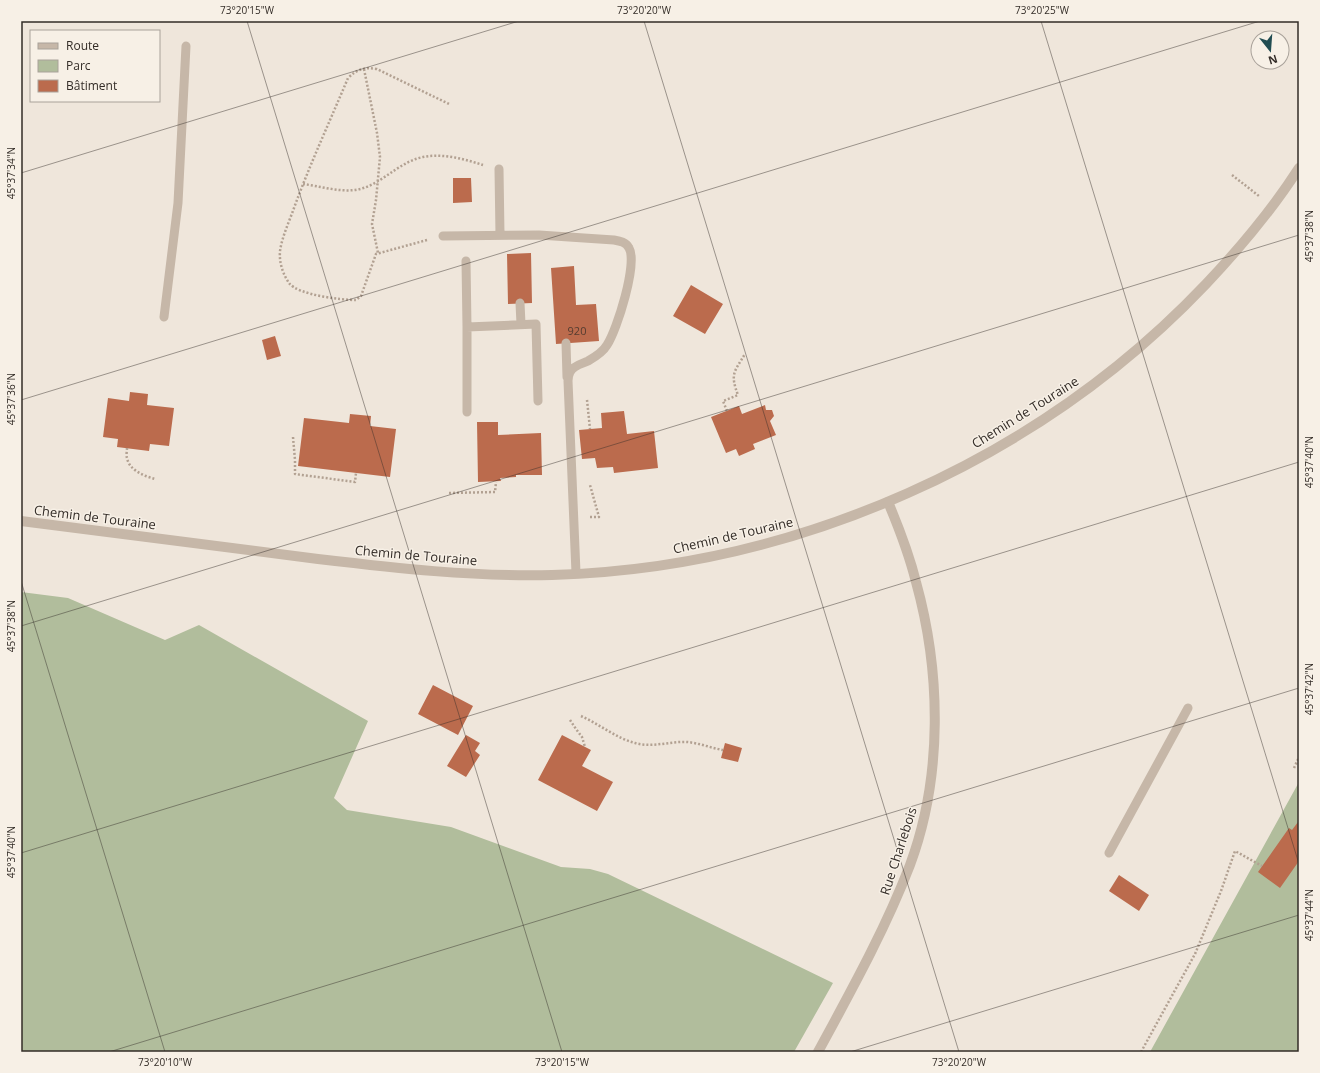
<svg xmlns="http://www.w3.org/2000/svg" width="1320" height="1073" font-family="'Open Sans',sans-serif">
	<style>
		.green { fill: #b1bd9c }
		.building { fill: #bb6b4d }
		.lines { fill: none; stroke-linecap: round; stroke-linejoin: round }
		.path { stroke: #b2a192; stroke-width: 2.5; stroke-dasharray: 2 2; stroke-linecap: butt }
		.service { stroke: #c6b7a8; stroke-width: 9 }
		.minor { stroke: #c6b7a8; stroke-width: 10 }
		.tertiary { stroke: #c6b7a8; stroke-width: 10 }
		.ticks { fill: none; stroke: #332c27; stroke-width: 1; stroke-opacity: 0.45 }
		.labels { text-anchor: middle; stroke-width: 3; stroke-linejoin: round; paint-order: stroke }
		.number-label { font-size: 11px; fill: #553c30 }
		.street-label { font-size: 13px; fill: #332c27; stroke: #f7f0e6 }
		.neatline { fill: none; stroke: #332c27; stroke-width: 1.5 }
		.ticks-label { font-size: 10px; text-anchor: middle; fill: #332c27 }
	</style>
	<rect width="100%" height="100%" fill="#efe6db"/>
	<path class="green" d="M 21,592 L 68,598 L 165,640 L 199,625 L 368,721 L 334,798 L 347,810 L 451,827 L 561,867 L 590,869 L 608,874 L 833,983 L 794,1052 L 21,1052 Z
		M 1299,782 L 1299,1052 L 1150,1052 Z"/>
	<path class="building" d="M 453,178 L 471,178 L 472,202 L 453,203 Z
		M 531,253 L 532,303 L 508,304 L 507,254 Z
		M 574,266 L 576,305 L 596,304 L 599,341 L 556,344 L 551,268 Z
		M 691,285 L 723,304 L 705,334 L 673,316 Z
		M 275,336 L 281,356 L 267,360 L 262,340 Z
		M 130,392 L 148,394 L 147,405 L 174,408 L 169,446 L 150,444 L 149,451 L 117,447 L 118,439 L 103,437 L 108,398 L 129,401 Z
		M 765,405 L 766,410 L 772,410 L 774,416 L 770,421 L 776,435 L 753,444 L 755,449 L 739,456 L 736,449 L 726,453 L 711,417 L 739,406 L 742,414 Z
		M 624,411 L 627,434 L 654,431 L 658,468 L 614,473 L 613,467 L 597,468 L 595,458 L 582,459 L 579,430 L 602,428 L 601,413 Z
		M 350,414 L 371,416 L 370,426 L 396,429 L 390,477 L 298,466 L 304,418 L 349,423 Z
		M 477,422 L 498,422 L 498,435 L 541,433 L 542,475 L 516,475 L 516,477 L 500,478 L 501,481 L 478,482 Z
		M 433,685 L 473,706 L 458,735 L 418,714 Z
		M 466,735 L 480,743 L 475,751 L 480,755 L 466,777 L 447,766 Z
		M 562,735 L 591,750 L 582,766 L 613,782 L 597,811 L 538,780 Z
		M 725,743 L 742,748 L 738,762 L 721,758 Z
		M 1298,822 L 1299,823 L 1299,861 L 1280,888 L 1258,872 L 1289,828 L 1292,830 Z
		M 1119,875 L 1149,895 L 1139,911 L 1109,891 Z"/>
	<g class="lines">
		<path class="path" d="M 364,69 L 377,133 L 380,157 L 376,200 L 372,224 L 378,253
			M 1232,175 L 1259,196
			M 303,184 C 319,186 338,192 355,190 C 370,188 383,178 395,170 C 404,164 413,159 423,157 C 443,153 464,159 483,165
			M 427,240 L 376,254 L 361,296 L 356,300 C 341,300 298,295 289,283 C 283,274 279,263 280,251 C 282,237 289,222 294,208 C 310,164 330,121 348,78 C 357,69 365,67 377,69 L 449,104
			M 587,400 L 590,429
			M 727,411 L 723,401 L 738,395 C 730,374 734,372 745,354
			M 293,437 L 295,460 L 295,474 L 355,482 L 356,473
			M 127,448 C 127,451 126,455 127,458 C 129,470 144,476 155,479
			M 449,493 L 495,492 L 496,482
			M 590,517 L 599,517 L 590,485
			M 581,716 C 599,724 616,738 635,743 C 653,748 670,741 687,742 C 699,743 711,748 723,750
			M 570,720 L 576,729 L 582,737 L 585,747
			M 1294,768 L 1299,757
			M 1141,1052 L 1195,954 L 1221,891 L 1235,851 L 1262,866"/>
		<path class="service" d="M 499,169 L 500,235
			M 443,236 L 539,235 L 614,240 C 620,241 626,242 629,248 C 638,263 617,330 607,345 C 603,352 595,357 588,361 C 582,364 574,365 570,372 C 569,374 568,378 568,381 L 576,573
			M 466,261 L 467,327
			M 520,303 L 521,324
			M 164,317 L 178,203 L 186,46
			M 566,343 L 567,377
			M 467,412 L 467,327 L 536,324 L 538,401
			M 1109,853 L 1188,708"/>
		<path class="minor" d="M 818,1052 C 851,991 885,930 910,865 C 943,776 941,672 916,582 C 909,554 899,528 888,502"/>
		<path class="tertiary" d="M 21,521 C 120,534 219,547 318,559 C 395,568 473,577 552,575 C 796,568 1038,461 1206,284 C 1240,248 1272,210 1299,168"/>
	</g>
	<path class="ticks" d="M 247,21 L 562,1052M 644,21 L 959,1052M 1041,21 L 1299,864M 21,173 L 519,21M 21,400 L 1260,21M 21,581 L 165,1052M 21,626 L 1299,235M 21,853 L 1299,462M 109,1052 L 1299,688M 850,1052 L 1299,915"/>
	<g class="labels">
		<g class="number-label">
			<text x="577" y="335">920</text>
		</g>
		<g class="street-label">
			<text transform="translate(1025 412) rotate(-32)" y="5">Chemin de Touraine</text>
			<text transform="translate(95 517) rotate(7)" y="5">Chemin de Touraine</text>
			<text transform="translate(733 535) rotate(-13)" y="5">Chemin de Touraine</text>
			<text transform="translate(416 555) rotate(5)" y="5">Chemin de Touraine</text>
			<text transform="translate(898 851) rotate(-72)" y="5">Rue Charlebois</text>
		</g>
	</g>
	<rect width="1320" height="1073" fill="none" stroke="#f7f0e6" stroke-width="44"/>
	<rect x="30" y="30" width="130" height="72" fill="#f7f0e6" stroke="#a9a29a"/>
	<rect x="38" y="43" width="20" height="6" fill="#c6b7a8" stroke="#a9a29a"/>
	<text x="66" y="50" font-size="12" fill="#332c27">Route</text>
	<rect x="38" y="60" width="20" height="12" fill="#b1bd9c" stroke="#a9a29a"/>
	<text x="66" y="70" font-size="12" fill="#332c27">Parc</text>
	<rect x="38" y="80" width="20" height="12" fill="#bb6b4d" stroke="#a9a29a"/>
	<text x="66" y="90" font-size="12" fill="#332c27">Bâtiment</text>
	<g transform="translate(1270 50) rotate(163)"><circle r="19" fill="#f7f0e6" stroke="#a9a29a"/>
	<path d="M0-3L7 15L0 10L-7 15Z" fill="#214c51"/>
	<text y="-6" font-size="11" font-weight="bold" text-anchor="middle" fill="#332c27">N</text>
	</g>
	<rect x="22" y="22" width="1276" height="1029" class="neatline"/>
	<g class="ticks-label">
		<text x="247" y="14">73°20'15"W</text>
		<text x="644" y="14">73°20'20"W</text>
		<text x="1042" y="14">73°20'25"W</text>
		<text transform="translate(11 173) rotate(-90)" y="4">45°37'34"N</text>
		<text transform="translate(1309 236) rotate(-90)" y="4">45°37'38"N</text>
		<text transform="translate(11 399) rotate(-90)" y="4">45°37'36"N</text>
		<text transform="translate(1309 462) rotate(-90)" y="4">45°37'40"N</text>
		<text transform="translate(11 626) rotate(-90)" y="4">45°37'38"N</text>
		<text transform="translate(1309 689) rotate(-90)" y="4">45°37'42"N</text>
		<text transform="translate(11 852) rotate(-90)" y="4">45°37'40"N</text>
		<text transform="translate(1309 915) rotate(-90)" y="4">45°37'44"N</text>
		<text x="165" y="1066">73°20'10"W</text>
		<text x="562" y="1066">73°20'15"W</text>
		<text x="959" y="1066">73°20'20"W</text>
	</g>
</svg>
